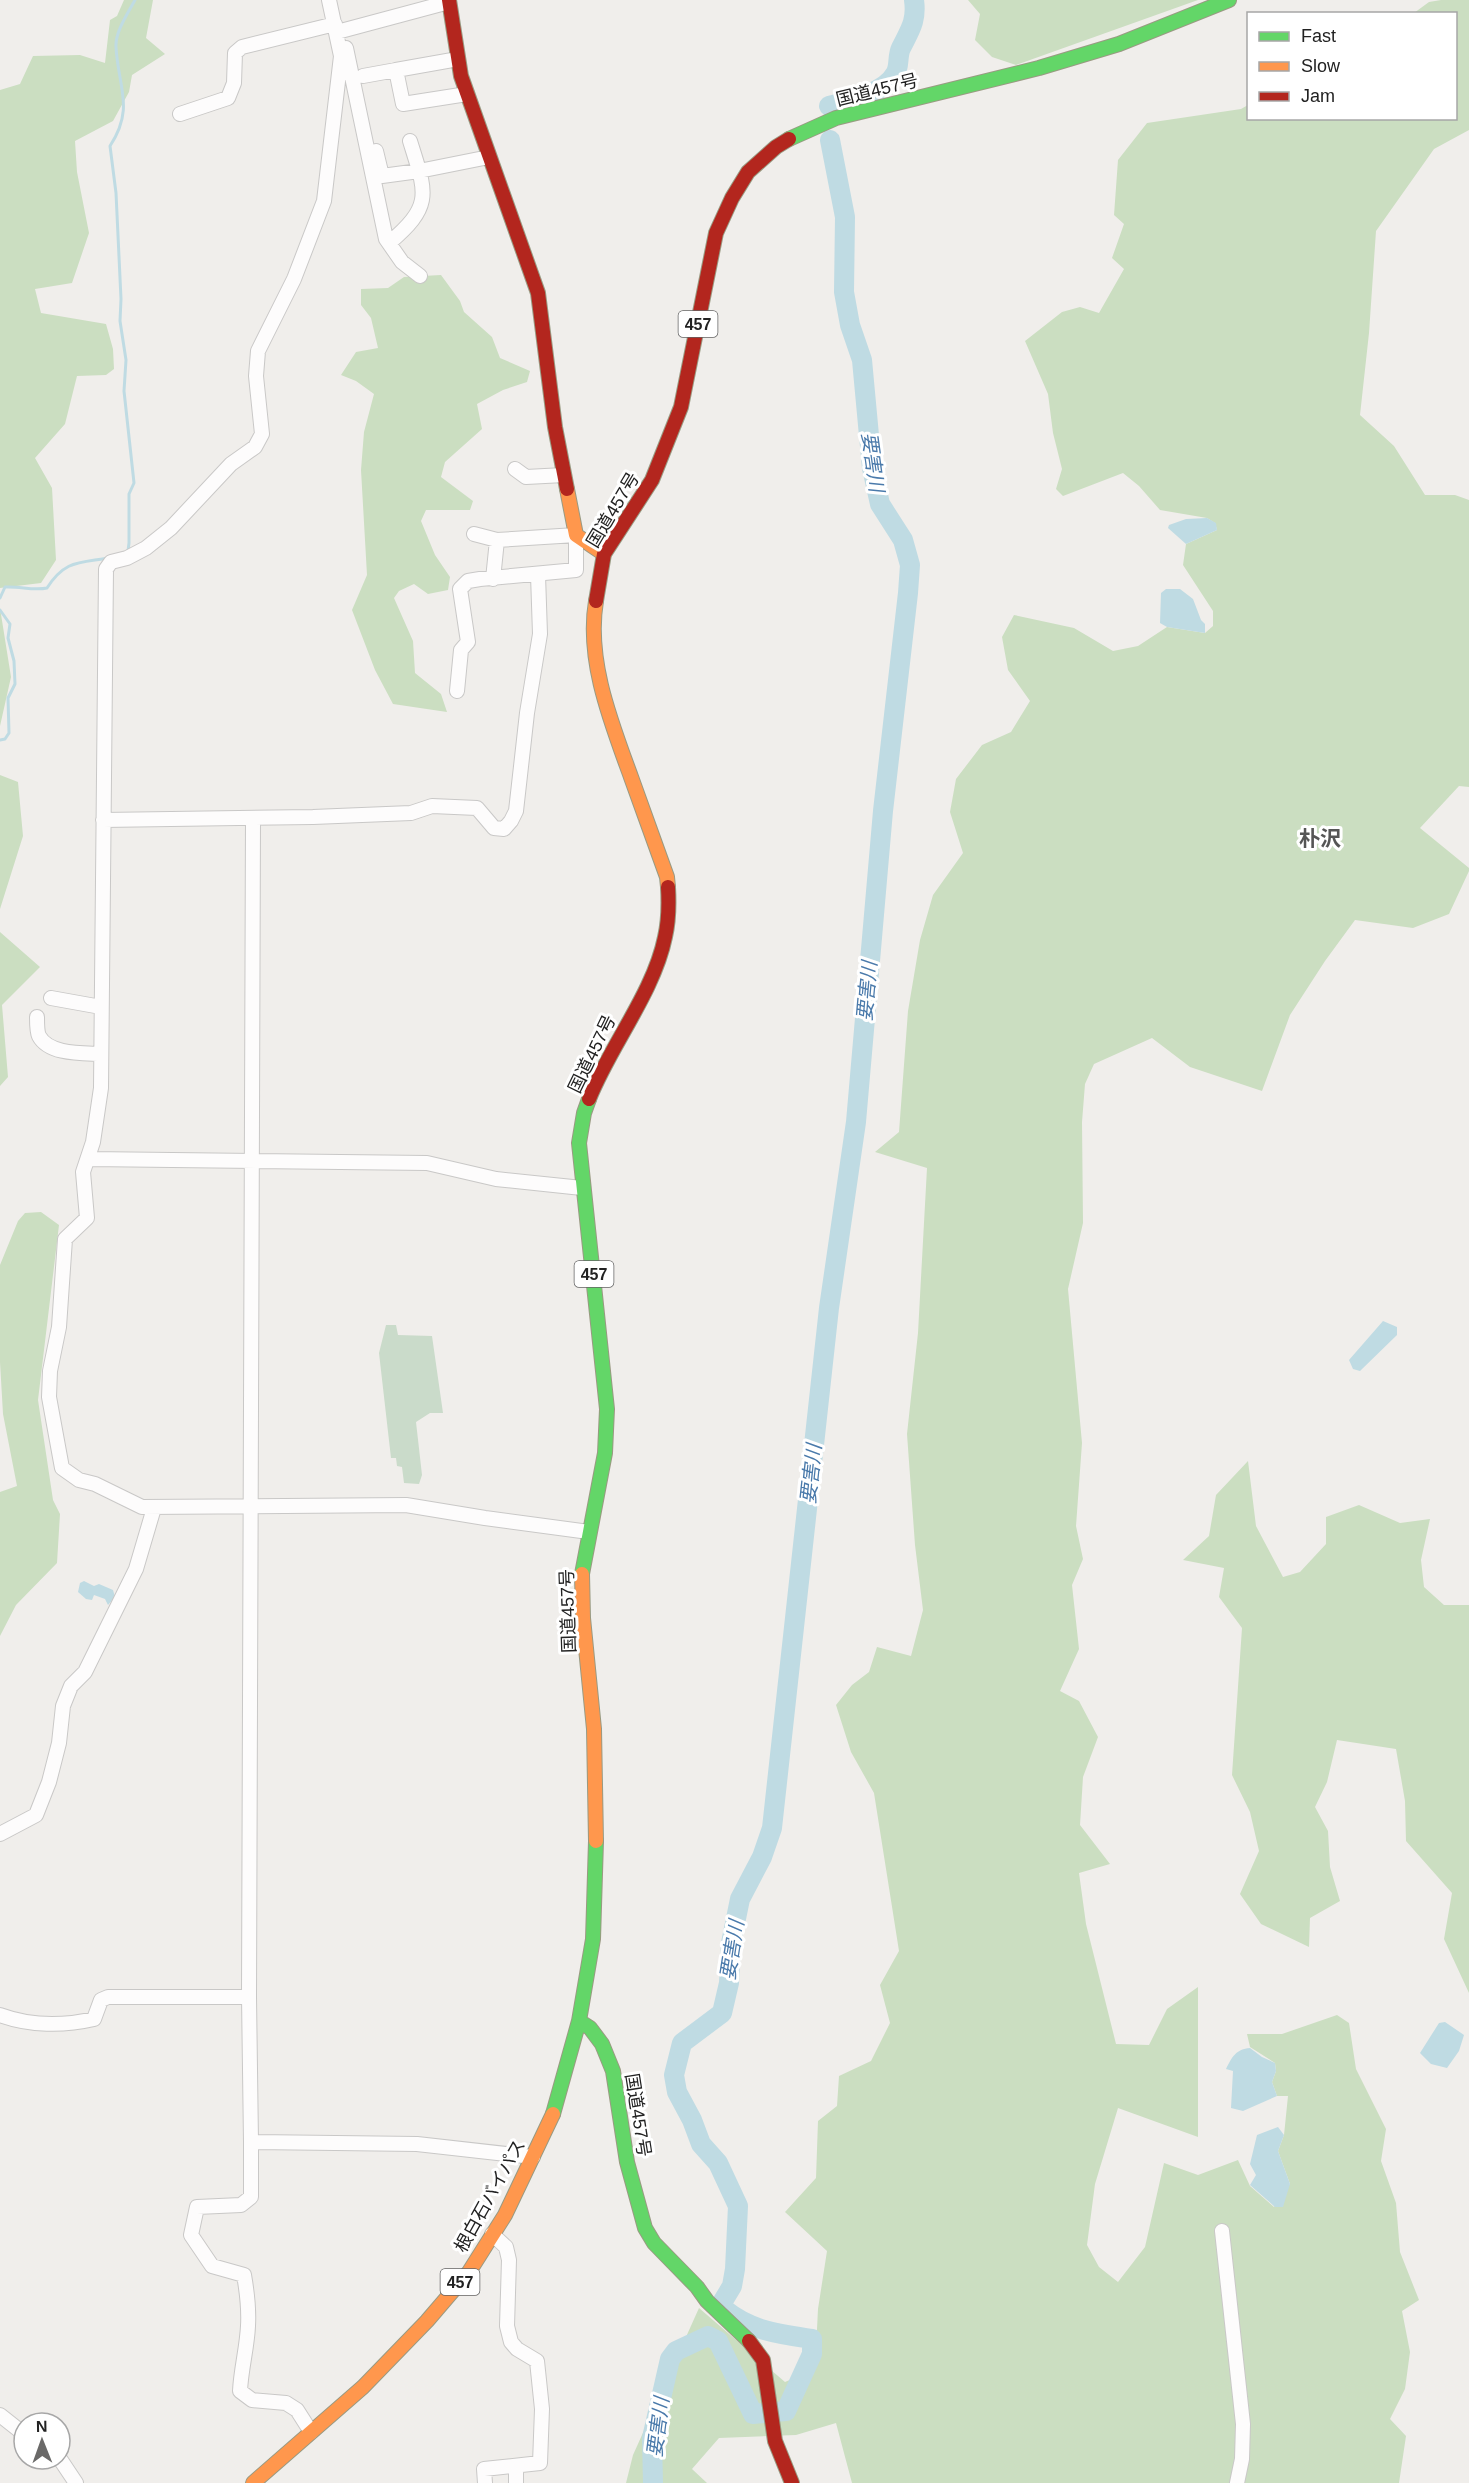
<svg xmlns="http://www.w3.org/2000/svg" width="1469" height="2483" font-family="Arial,'Noto Sans JP',sans-serif">
	<style>
		.forest { fill: #cbdec1 }
		.cemetery { fill: #cadbca }
		.water { fill: #bfdbe3 }
		.lines { fill: none; stroke-linecap: round; stroke-linejoin: round }
		.stream { stroke: #bfdbe3; stroke-width: 3 }
		.river { stroke: #bfdbe3; stroke-width: 20 }
		.street-casing { stroke: #c9c8c7; stroke-width: 16 }
		.fast-casing { stroke: #999a82; stroke-width: 16 }
		.slow-casing { stroke: #999a82; stroke-width: 16 }
		.jam-casing { stroke: #999a82; stroke-width: 16 }
		.street { stroke: #fdfcfc; stroke-width: 14 }
		.fast { stroke: #63d668; stroke-width: 14 }
		.slow { stroke: #ff974d; stroke-width: 14 }
		.jam { stroke: #b3261e; stroke-width: 14 }
		.labels { text-anchor: middle; stroke-width: 6; stroke-linejoin: round; paint-order: stroke }
		.shield { fill: #fff; stroke: #646464; stroke-width: 1.5 }
		.shield-label { font-size: 16px; font-weight: bold; fill: #222 }
		.street-label { font-size: 18px; fill: #222; stroke: #fff }
		.water-label { font-size: 20px; font-style: italic; fill: #4a7aab; stroke: #fff }
		.quarter-label { font-size: 21px; font-weight: bold; fill: #555; stroke: #fff }
	</style>
	<rect width="100%" height="100%" fill="#f0eeeb"/>
	<path class="forest" d="M 124,0 L 153,0 L 146,38 L 165,54 L 132,75 L 129,92 L 113,121 L 75,141 L 77,172 L 89,233 L 72,283 L 35,289 L 41,313 L 106,324 L 113,349 L 114,369 L 106,375 L 77,376 L 65,424 L 35,458 L 52,488 L 56,560 L 41,583 L 0,588 L 0,90 L 20,84 L 33,56 L 80,55 L 105,63 L 110,20 L 117,16 Z
		M 968,0 L 1198,0 L 1016,65 L 992,57 L 975,40 L 980,14 Z
		M 1441,0 L 1469,0 L 1469,130 L 1434,149 L 1376,231 L 1369,333 L 1360,415 L 1394,446 L 1425,495 L 1455,495 L 1469,500 L 1469,787 L 1459,786 L 1420,828 L 1469,868 L 1469,871 L 1449,914 L 1413,928 L 1355,920 L 1325,961 L 1290,1015 L 1262,1091 L 1190,1067 L 1152,1038 L 1094,1064 L 1085,1084 L 1082,1122 L 1083,1223 L 1068,1289 L 1082,1443 L 1076,1526 L 1083,1559 L 1072,1585 L 1079,1649 L 1060,1691 L 1079,1701 L 1098,1737 L 1083,1777 L 1080,1825 L 1110,1864 L 1079,1873 L 1086,1924 L 1116,2044 L 1149,2045 L 1167,2009 L 1198,1987 L 1198,2137 L 1118,2108 L 1095,2184 L 1087,2245 L 1099,2267 L 1118,2282 L 1145,2247 L 1164,2163 L 1198,2175 L 1238,2160 L 1250,2186 L 1274,2207 L 1290,2184 L 1278,2151 L 1284,2135 L 1288,2096 L 1277,2096 L 1272,2082 L 1276,2071 L 1275,2063 L 1250,2047 L 1247,2034 L 1282,2034 L 1337,2015 L 1349,2023 L 1356,2069 L 1386,2129 L 1381,2161 L 1396,2203 L 1400,2252 L 1419,2300 L 1402,2311 L 1410,2352 L 1405,2389 L 1390,2419 L 1406,2436 L 1399,2483 L 852,2483 L 836,2423 L 796,2435 L 719,2438 L 692,2469 L 707,2483 L 626,2483 L 633,2455 L 699,2308 L 785,2382 L 815,2369 L 818,2309 L 827,2251 L 785,2212 L 816,2178 L 818,2121 L 837,2106 L 839,2076 L 871,2061 L 890,2023 L 880,1985 L 899,1951 L 874,1793 L 851,1752 L 836,1705 L 852,1685 L 869,1672 L 877,1647 L 911,1656 L 923,1610 L 915,1545 L 907,1434 L 918,1333 L 927,1168 L 875,1152 L 899,1132 L 908,1011 L 920,940 L 933,895 L 963,853 L 950,812 L 956,779 L 982,745 L 1011,732 L 1030,701 L 1008,670 L 1002,637 L 1014,615 L 1074,628 L 1113,651 L 1138,646 L 1167,627 L 1205,633 L 1213,626 L 1213,611 L 1183,565 L 1186,544 L 1217,530 L 1215,523 L 1207,518 L 1160,510 L 1139,486 L 1123,473 L 1063,496 L 1056,489 L 1062,469 L 1053,433 L 1048,394 L 1025,341 L 1062,312 L 1080,307 L 1099,313 L 1124,269 L 1112,258 L 1124,224 L 1114,215 L 1118,160 L 1147,123 L 1241,109 L 1248,105 L 1248,118 L 1456,118 L 1456,14 L 1414,13 L 1429,2 Z
		M 441,275 L 460,301 L 464,312 L 492,337 L 500,358 L 530,371 L 527,382 L 503,390 L 477,404 L 482,429 L 445,462 L 441,477 L 473,501 L 470,510 L 426,510 L 421,521 L 435,555 L 450,577 L 448,590 L 428,594 L 414,584 L 399,591 L 394,598 L 413,641 L 415,673 L 441,694 L 447,712 L 393,704 L 375,670 L 352,610 L 367,575 L 361,470 L 364,432 L 374,394 L 356,381 L 341,375 L 356,352 L 378,348 L 371,318 L 361,305 L 361,289 L 388,288 L 404,277 Z
		M 0,608 L 11,677 L 0,726 Z
		M 0,775 L 18,782 L 23,836 L 0,909 Z
		M 0,932 L 40,967 L 2,1005 L 8,1077 L 0,1086 Z
		M 41,1212 L 59,1225 L 38,1400 L 53,1500 L 60,1514 L 57,1563 L 16,1605 L 0,1636 L 0,1492 L 17,1486 L 3,1414 L 0,1362 L 0,1265 L 18,1221 L 25,1213 Z
		M 1248,1461 L 1256,1526 L 1283,1577 L 1300,1572 L 1326,1544 L 1326,1517 L 1359,1505 L 1400,1523 L 1430,1519 L 1421,1560 L 1424,1587 L 1444,1605 L 1469,1605 L 1469,1993 L 1444,1939 L 1452,1893 L 1406,1841 L 1405,1801 L 1396,1749 L 1337,1740 L 1327,1782 L 1315,1807 L 1328,1831 L 1330,1867 L 1340,1901 L 1310,1918 L 1309,1947 L 1261,1924 L 1240,1894 L 1259,1851 L 1250,1812 L 1232,1775 L 1242,1628 L 1219,1597 L 1224,1568 L 1183,1560 L 1209,1536 L 1216,1495 Z"/>
	<path class="cemetery" d="M 386,1325 L 396,1325 L 398,1335 L 432,1336 L 443,1413 L 430,1413 L 416,1422 L 422,1475 L 419,1484 L 404,1483 L 402,1467 L 397,1466 L 396,1458 L 391,1458 L 379,1353 Z"/>
	<path class="water" d="M 1207,518 L 1216,523 L 1217,530 L 1186,544 L 1168,528 L 1169,525 L 1186,519 Z
		M 1166,589 L 1180,589 L 1193,599 L 1201,620 L 1205,624 L 1205,633 L 1167,627 L 1160,623 L 1161,593 Z
		M 1383,1321 L 1397,1327 L 1397,1335 L 1360,1371 L 1353,1369 L 1349,1360 Z
		M 84,1581 L 94,1586 L 99,1584 L 113,1590 L 115,1597 L 108,1605 L 105,1599 L 94,1595 L 92,1600 L 86,1599 L 78,1592 L 80,1583 Z
		M 1445,2022 L 1464,2035 L 1459,2051 L 1447,2068 L 1431,2064 L 1420,2053 L 1439,2023 Z
		M 1250,2048 L 1262,2057 L 1275,2063 L 1276,2071 L 1272,2082 L 1277,2096 L 1243,2111 L 1231,2108 L 1233,2071 L 1226,2069 C 1232,2057 1236,2049 1250,2048 Z
		M 1278,2127 L 1284,2135 L 1278,2151 L 1290,2184 L 1283,2207 L 1275,2207 L 1250,2185 L 1256,2175 L 1250,2164 L 1257,2135 Z"/>
	<g class="lines">
		<path class="stream" d="M 126,552 L 128,551 L 129,543 L 129,494 L 134,483 L 124,391 L 126,360 L 120,321 L 121,299 L 116,193 L 110,146 C 135,108 118,87 116,47 C 115,32 128,13 135,0
			M 0,598 L 5,587 C 20,586 33,591 47,588 C 65,560 79,563 108,558
			M 0,610 L 10,624 L 8,638 L 14,661 L 15,684 L 8,698 L 9,733 L 5,739 L 0,740"/>
		<path class="river" d="M 829,106 C 848,101 885,93 895,74 C 900,67 897,56 901,48 C 910,30 917,21 914,0
			M 653,2483 L 652,2438 L 670,2359 L 676,2351 L 708,2336 L 718,2341 L 753,2414 L 786,2411 L 812,2354 L 812,2339 C 779,2334 751,2331 724,2309 L 723,2301 L 732,2286 L 735,2269 L 738,2206 L 718,2163 L 701,2144 L 692,2120 L 677,2092 L 674,2075 L 682,2043 L 722,2013 L 729,1983 L 731,1943 L 740,1899 L 762,1857 L 772,1828 L 829,1308 L 856,1122 L 883,811 L 908,593 L 910,565 L 903,540 L 880,504 L 872,468 L 862,360 L 850,325 L 844,292 L 845,217 L 830,140"/>
		<defs>
			<path id="street" d="M 329,0 L 341,56 L 324,201 L 294,279 L 258,351 L 256,376 L 262,434 L 255,447 L 231,464 L 171,528 L 146,548 L 127,558 L 111,562 L 106,569 L 101,1088 L 93,1142 L 83,1172 L 87,1218 L 65,1239 L 59,1327 L 50,1371 L 49,1397 L 62,1468 L 79,1480 L 95,1484 L 142,1507 L 406,1505 L 485,1518 L 589,1532
				M 337,32 L 449,2
				M 346,48 L 386,239 L 402,262 L 420,276
				M 458,59 L 396,70 L 403,104 L 467,94
				M 363,76 L 396,70
				M 180,114 L 228,98 L 234,83 L 235,53 L 242,47 L 335,24
				M 376,151 L 382,176 L 419,171 L 489,157
				M 389,243 C 434,205 426,193 410,141
				M 515,469 L 526,477 L 564,475
				M 493,579 L 497,540
				M 457,691 L 461,650 L 468,642 L 460,589 L 468,581 L 480,579 L 576,570 L 576,535 L 497,540 L 474,534
				M 253,819 L 249,1997 L 251,2142 L 417,2144 L 533,2157
				M 103,820 L 313,817 L 411,813 L 432,806 L 477,808 L 494,828 L 504,829 L 511,821 L 516,811 L 527,713 L 540,634 L 538,575
				M 51,998 L 101,1007
				M 37,1017 C 37,1022 37,1032 39,1036 C 49,1055 83,1053 101,1054
				M 89,1159 L 427,1163 L 496,1179 L 582,1188
				M 0,1834 L 36,1815 L 49,1782 L 59,1743 L 63,1706 L 71,1686 L 85,1672 L 136,1569 L 154,1508
				M 0,2015 C 30,2026 64,2026 94,2019 L 101,2000 L 108,1997 L 249,1997
				M 251,2142 L 251,2197 L 241,2205 L 197,2207 L 191,2235 L 212,2266 L 244,2275 C 247,2292 249,2309 248,2326 C 247,2348 241,2369 240,2391 L 252,2400 L 286,2403 L 297,2410 L 311,2432
				M 1222,2231 L 1243,2424 L 1242,2459 L 1237,2483
				M 0,2415 L 24,2434
				M 60,2459 L 76,2483
				M 485,2483 L 484,2469 L 540,2463 L 542,2409 L 537,2361 L 517,2349 L 511,2342 L 507,2326 L 509,2260 L 506,2247 L 492,2234
				M 516,2483 L 516,2466"/>
			<path id="fast" d="M 789,139 L 836,118 L 1039,68 L 1119,44 L 1229,0
				M 582,1574 L 605,1453 L 607,1409 L 579,1143 L 584,1113 L 589,1099
				M 579,2021 L 590,2028 L 602,2044 L 613,2071 L 627,2162 L 645,2228 L 654,2243 L 697,2287 L 707,2301 L 749,2341
				M 553,2114 L 579,2021 L 593,1939 L 596,1841"/>
			<path id="slow" d="M 567,489 L 576,535 L 604,554
				M 596,601 C 586,660 611,722 631,777 C 643,810 655,844 667,877 L 668,887
				M 582,1574 L 583,1618 L 594,1729 L 596,1841
				M 253,2483 L 363,2387 L 427,2321 L 469,2272 L 505,2215 L 553,2114"/>
			<path id="jam" d="M 449,0 L 461,76 L 538,293 L 555,427 L 567,489
				M 596,601 L 604,554 L 652,480 L 681,407 L 716,233 L 732,198 L 748,172 L 776,147 L 789,139
				M 589,1099 C 610,1046 654,992 665,937 C 669,920 669,904 668,887
				M 749,2341 L 763,2360 L 775,2441 L 792,2483"/>
		</defs>
		<use href="#street" class="street-casing"/>
		<use href="#fast" class="fast-casing"/>
		<use href="#slow" class="slow-casing"/>
		<use href="#jam" class="jam-casing"/>
		<use href="#street" class="street"/>
		<use href="#fast" class="fast"/>
		<use href="#slow" class="slow"/>
		<use href="#jam" class="jam"/>
	</g>
	<g class="labels">
		<g class="shield">
			<rect x="678.5" y="311" width="39" height="26" rx="4.5"/>
			<rect x="574.5" y="1261" width="39" height="26" rx="4.5"/>
			<rect x="440.5" y="2269" width="39" height="26" rx="4.5"/>
		</g>
		<g class="shield-label">
			<text x="698" y="330">457</text>
			<text x="594" y="1280">457</text>
			<text x="460" y="2288">457</text>
		</g>
		<g class="street-label">
			<text transform="translate(877 90) rotate(-14)" y="6">国道457号</text>
			<text transform="translate(613 510) rotate(-59)" y="6">国道457号</text>
			<text transform="translate(592 1054) rotate(-64)" y="6">国道457号</text>
			<text transform="translate(568 1611) rotate(-92)" y="6">国道457号</text>
			<text transform="translate(638 2115) rotate(81)" y="6">国道457号</text>
			<text transform="translate(490 2196) rotate(-61)" y="6">根白石バイパス</text>
		</g>
		<g class="water-label">
			<text transform="translate(873 462) rotate(82)" y="7">要害川</text>
			<text transform="translate(867 991) rotate(-85)" y="7">要害川</text>
			<text transform="translate(811 1474) rotate(-84)" y="7">要害川</text>
			<text transform="translate(732 1950) rotate(-81)" y="7">要害川</text>
			<text transform="translate(658 2427) rotate(-83)" y="7">要害川</text>
		</g>
		<g class="quarter-label">
			<text x="1320" y="846">朴沢</text>
		</g>
	</g>
	<rect x="1247" y="12" width="210" height="108" fill="#ffffff" stroke="#a7a7a7" stroke-width="1.5"/>
	<rect x="1259" y="32" width="30" height="9" fill="#63d668" stroke="#a7a7a7" stroke-width="1.5"/>
	<text x="1301" y="42" font-size="18" fill="#222222">Fast</text>
	<rect x="1259" y="62" width="30" height="9" fill="#ff974d" stroke="#a7a7a7" stroke-width="1.5"/>
	<text x="1301" y="72" font-size="18" fill="#222222">Slow</text>
	<rect x="1259" y="92" width="30" height="9" fill="#b3261e" stroke="#a7a7a7" stroke-width="1.5"/>
	<text x="1301" y="102" font-size="18" fill="#222222">Jam</text>
	<g transform="translate(42 2441) rotate(359)"><circle r="28" fill="#ffffff" stroke="#a7a7a7" stroke-width="1.5"/>
	<path d="M0-4.5L10 22L0 15L-10 22Z" fill="#6a6968"/>
	<text y="-9" font-size="16" font-weight="bold" text-anchor="middle" fill="#222222">N</text>
	</g>
</svg>
